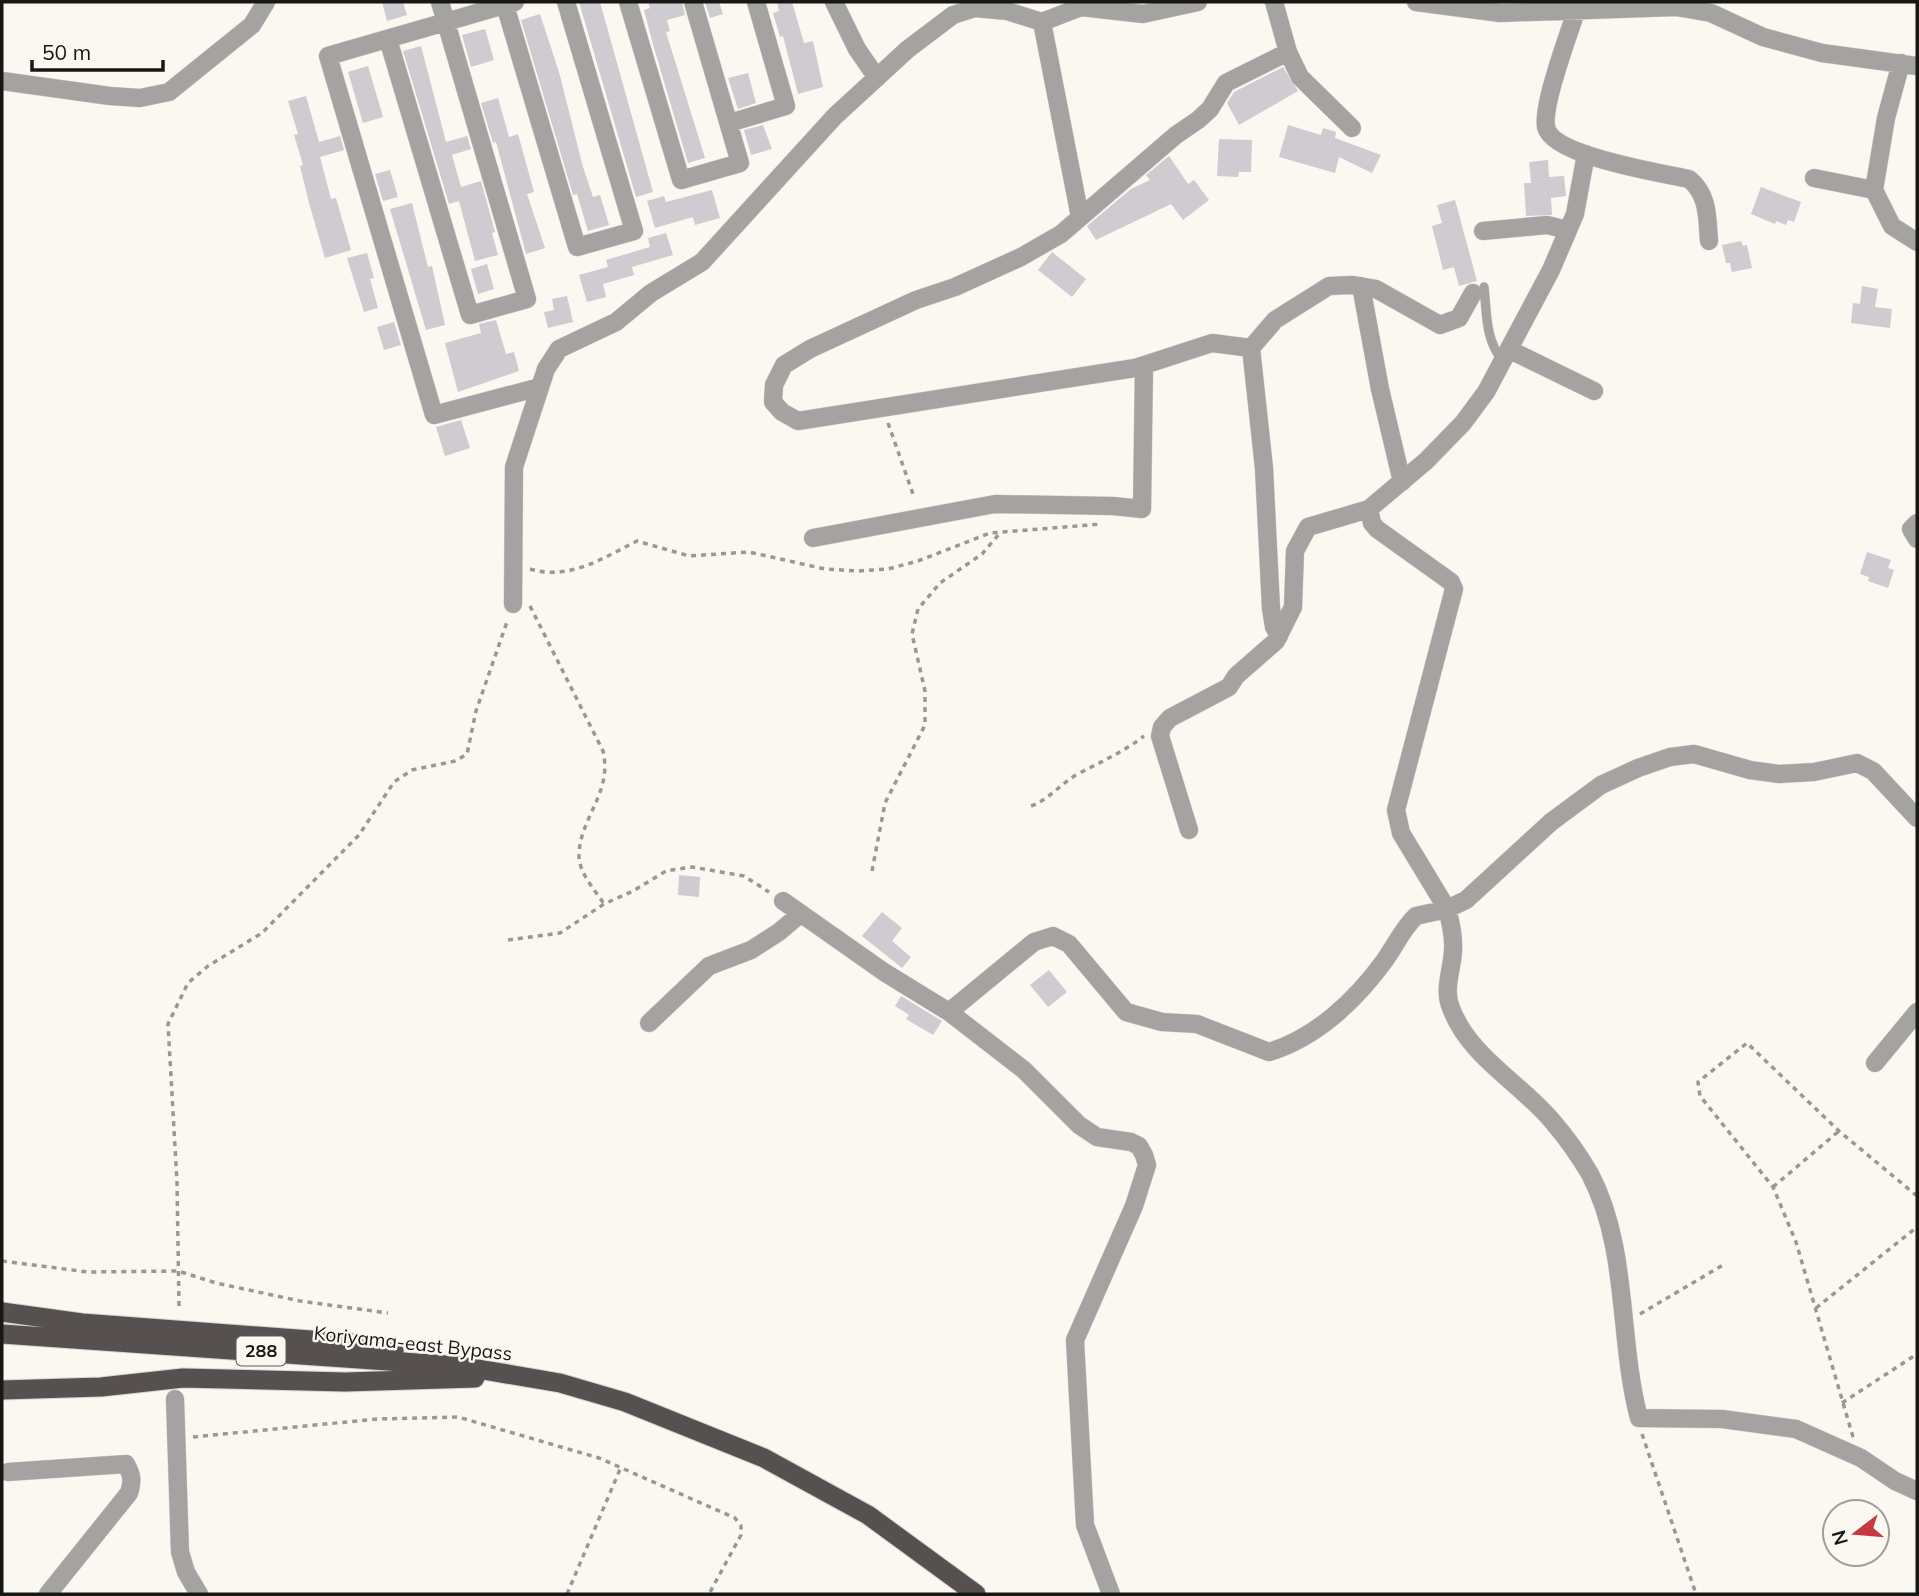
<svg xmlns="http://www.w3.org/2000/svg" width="1919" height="1596" font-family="Mulish,sans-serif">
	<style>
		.building { fill: #cecbd1 }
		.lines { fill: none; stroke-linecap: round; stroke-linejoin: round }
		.service-casing { stroke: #d6d4ce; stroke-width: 10 }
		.minor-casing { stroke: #d6d4ce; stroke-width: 19 }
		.trunk-casing { stroke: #d6d4ce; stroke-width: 21 }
		.path { stroke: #999893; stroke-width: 3.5; stroke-dasharray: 5 5; stroke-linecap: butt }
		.service { stroke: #a5a2a2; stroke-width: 9 }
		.minor { stroke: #a5a2a2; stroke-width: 18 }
		.trunk { stroke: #565050; stroke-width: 19 }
		.labels { text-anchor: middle; stroke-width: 5; stroke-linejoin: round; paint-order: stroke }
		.shield { fill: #faf8f1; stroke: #5b5a56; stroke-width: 2 }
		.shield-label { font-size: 18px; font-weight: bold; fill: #171714 }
		.street-label { font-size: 19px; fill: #171714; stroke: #faf8f1 }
	</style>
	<rect width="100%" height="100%" fill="#faf8f1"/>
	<path class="building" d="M 382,2 L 403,2 L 407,15 L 387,21 Z
		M 579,2 L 600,2 L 653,192 L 636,197 Z
		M 648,2 L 682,2 L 685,15 L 667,20 L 670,31 L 666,32 L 705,158 L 688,163 L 652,41 L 644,10 L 650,8 Z
		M 705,2 L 719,2 L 723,14 L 710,18 Z
		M 777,2 L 792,2 L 804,43 L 813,41 L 823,87 L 798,94 L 783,36 L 780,37 L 773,13 L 779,11 Z
		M 540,14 L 559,72 L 583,167 L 593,197 L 600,195 L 609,225 L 588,231 L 577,194 L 573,195 L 521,20 Z
		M 485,29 L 494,60 L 471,67 L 462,35 Z
		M 421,46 L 446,142 L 467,136 L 471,149 L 452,155 L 461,187 L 481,181 L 495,232 L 492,233 L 498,255 L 475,261 L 459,201 L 449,204 L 403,51 Z
		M 368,66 L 383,117 L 363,123 L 348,72 Z
		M 1283,67 L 1298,91 L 1239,125 L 1227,103 L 1234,92 Z
		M 748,73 L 756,103 L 738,109 L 728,78 Z
		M 306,96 L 319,142 L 340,136 L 344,150 L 320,157 L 331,199 L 336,198 L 351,250 L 325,258 L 309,203 L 300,166 L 303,165 L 294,135 L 298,134 L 288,101 Z
		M 498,98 L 509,137 L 518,134 L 534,192 L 527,194 L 545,248 L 526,254 L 496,142 L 493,143 L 481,103 Z
		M 763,125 L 772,149 L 751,155 L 744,130 Z
		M 1288,125 L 1321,135 L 1323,128 L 1336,132 L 1335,138 L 1381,155 L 1372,173 L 1339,157 L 1335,173 L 1279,157 Z
		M 1219,139 L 1252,140 L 1251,172 L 1239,172 L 1238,177 L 1217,176 Z
		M 1169,156 L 1188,184 L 1194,180 L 1209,200 L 1183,220 L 1171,204 L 1096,240 L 1087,226 L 1131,189 L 1150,180 L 1146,175 Z
		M 1548,160 L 1549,177 L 1564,176 L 1566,196 L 1551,198 L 1552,215 L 1526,216 L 1524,183 L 1531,183 L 1529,162 Z
		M 390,170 L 398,197 L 383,201 L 375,174 Z
		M 1761,187 L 1801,202 L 1794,222 L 1788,220 L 1786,225 L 1776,221 L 1775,224 L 1751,214 Z
		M 712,190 L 720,218 L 695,225 L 693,217 L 655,228 L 647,201 L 664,196 L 666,202 Z
		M 1455,200 L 1477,281 L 1459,286 L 1454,267 L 1443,270 L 1432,226 L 1442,223 L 1437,205 Z
		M 412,203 L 428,267 L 432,266 L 445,325 L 426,330 L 390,209 Z
		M 666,233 L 673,255 L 632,267 L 634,275 L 603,284 L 606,297 L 587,302 L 579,275 L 608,267 L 606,260 L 650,247 L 648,238 Z
		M 1741,241 L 1743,246 L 1747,245 L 1752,268 L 1732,272 L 1730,263 L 1726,263 L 1722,245 Z
		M 1052,252 L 1086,279 L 1072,297 L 1038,270 Z
		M 367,253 L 374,278 L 370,279 L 378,308 L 364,312 L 347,258 Z
		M 487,264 L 494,289 L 478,294 L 471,269 Z
		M 1862,286 L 1878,289 L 1875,307 L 1892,309 L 1890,328 L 1851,323 L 1853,303 L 1860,304 Z
		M 567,296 L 573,322 L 548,328 L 544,312 L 554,310 L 552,299 Z
		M 496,320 L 506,354 L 514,352 L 519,371 L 458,392 L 445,343 L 481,333 L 479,324 Z
		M 394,322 L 401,345 L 384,350 L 377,327 Z
		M 461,420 L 470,448 L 445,456 L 436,427 Z
		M 1867,552 L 1891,560 L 1888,568 L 1894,570 L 1888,588 L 1868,581 L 1869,577 L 1860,574 Z
		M 679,875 L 700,877 L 699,897 L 678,895 Z
		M 882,912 L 902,928 L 892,941 L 911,957 L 902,968 L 862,936 Z
		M 1049,970 L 1067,992 L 1048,1007 L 1030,985 Z
		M 901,996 L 942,1021 L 933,1035 L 906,1019 L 909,1015 L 895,1006 Z"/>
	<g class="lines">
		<defs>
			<path id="service" d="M 1484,287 C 1487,314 1485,340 1503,361"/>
			<path id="minor" d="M 515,2 L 328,56 L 434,415 L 540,387
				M 628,2 L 681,180 L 740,163 L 693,2
				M 834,2 L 857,49 L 877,78
				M 1274,2 L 1288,52 L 1300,77 L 1352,128
				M 1416,2 L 1500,13 L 1676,7 L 1711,13 L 1763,37 L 1822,53 L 1917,66
				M 1579,2 C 1571,29 1542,103 1546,127 C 1552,156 1662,173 1689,179 C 1709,195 1707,218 1709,241
				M 505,5 L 577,247 L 634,231 L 566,2
				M 1042,22 L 1080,217
				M 388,39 L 470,315 L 527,299 L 440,2
				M 1288,52 L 1226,83 L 1210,109 L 1198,120 L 1176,135 L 1061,234 L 1021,257 L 955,287 L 916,300 L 810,349 L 784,365 L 774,385 L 773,402 L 782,412 L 798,421 L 1135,368 L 1212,343 L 1251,348 L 1275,320 L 1329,286 L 1352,285 L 1376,289 L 1440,325 L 1459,318 L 1473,293
				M 1901,63 L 1886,118 L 1874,190 L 1892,226 L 1917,242
				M 2,81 L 110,96 L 140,98 L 169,92 L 252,25 L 266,2
				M 729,123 L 786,106 L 756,2
				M 1814,178 L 1874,190
				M 1483,231 L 1547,225 L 1568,230
				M 1361,286 L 1380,389 L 1402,482
				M 1251,348 L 1264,468 L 1271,608 L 1274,627 L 1279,636
				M 1510,350 L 1594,391
				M 1917,523 L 1911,529 L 1917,539
				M 813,538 L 995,504 L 1113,506 L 1142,509 L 1144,365
				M 513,604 L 514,467 L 546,369 L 559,349 L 616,322 L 651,293 L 702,262 L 835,116 L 908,49 L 953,15 L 975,8 L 1007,11 L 1042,22 L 1081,7 L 1143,14 L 1198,2
				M 1917,818 L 1873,771 L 1857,763 L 1814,772 L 1779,774 L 1750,770 L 1694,754 L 1670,757 L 1638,768 L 1601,785 L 1551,822 L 1466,900 L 1447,909 C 1451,923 1454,937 1453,951 C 1452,970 1443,990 1451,1008 C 1469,1057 1522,1084 1553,1122 C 1566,1137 1580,1157 1590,1174 C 1629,1248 1618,1339 1639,1418 L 1722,1419 L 1796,1429 L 1861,1458 L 1895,1481 L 1917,1491
				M 1189,830 L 1160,736 L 1162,727 L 1170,718 L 1229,687 L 1236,676 L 1276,641 L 1293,607 L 1295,551 L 1308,527 L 1369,509 L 1426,461 L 1463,423 L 1486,392 L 1551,270 L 1575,214 L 1586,154
				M 783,901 L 884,972 L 949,1012 L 1024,1070 L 1079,1125 L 1097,1137 L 1131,1142 L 1139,1146 L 1144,1155 L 1147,1165 L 1134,1206 L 1075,1340 L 1085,1525 L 1111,1594
				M 949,1012 L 1034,942 L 1053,936 L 1069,944 L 1126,1012 L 1162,1022 L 1197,1024 L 1269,1052 C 1316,1038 1356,1000 1385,960 C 1395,946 1403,928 1416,916 L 1447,909 L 1401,833 L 1396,810 L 1454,589 L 1451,582 L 1377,529 L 1372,523 L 1369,509
				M 649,1023 L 709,966 L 751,950 L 779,932 L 799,915
				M 1875,1063 L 1917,1012
				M 175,1399 L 180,1552 L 186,1572 L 199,1594
				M 8,1472 L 126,1464 C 132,1475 133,1481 129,1493 L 48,1594"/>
			<path id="trunk" d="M 2,1312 L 82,1323 L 351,1343 L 394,1351
				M 2,1334 L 460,1366 L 560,1383 L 625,1402 L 764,1458 L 868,1515 L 976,1594
				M 2,1390 L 101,1387 L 183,1378 L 345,1382 L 475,1378"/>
		</defs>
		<use href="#service" class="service-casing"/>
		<use href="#minor" class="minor-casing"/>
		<use href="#trunk" class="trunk-casing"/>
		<path class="path" d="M 888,423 L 913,494
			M 530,569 C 569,581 603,558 637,541 L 689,556 L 749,552 L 825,569 L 858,571 L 888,569 L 918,561 L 990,533 L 1102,524
			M 530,606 L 603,751 C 613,793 579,818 579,856 C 579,873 595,890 604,904
			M 1031,806 C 1050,799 1059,785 1076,775 C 1100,762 1122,753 1144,736
			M 872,871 L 885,803 L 925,725 L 925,691 L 912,634 L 918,609 L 940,583 L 982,554 L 1000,533
			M 508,940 L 560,933 L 604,904 L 633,891 L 666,871 L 692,867 L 744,876 L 769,892
			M 1773,1187 L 1839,1131
			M 2,1261 L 88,1272 L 178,1271 L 216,1283 L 300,1301 L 388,1313
			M 179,1306 L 177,1182 L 168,1024 L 188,983 L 208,966 L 262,933 L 359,835 L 394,782 L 412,770 L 455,761 L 467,754 L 476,711 L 508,619
			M 1816,1308 L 1917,1227
			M 1640,1314 L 1723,1265
			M 1842,1403 L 1917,1354
			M 1642,1434 L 1696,1594
			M 193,1437 L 377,1419 L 458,1417 L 599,1458 L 735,1518 L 741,1526 L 741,1535 L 709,1594
			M 1853,1437 L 1796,1242 L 1773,1187 L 1700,1096 L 1698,1082 L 1747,1043 L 1839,1131 L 1917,1196
			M 567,1594 L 621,1467"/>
		<use href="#service" class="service"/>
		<use href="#minor" class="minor"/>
		<use href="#trunk" class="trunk"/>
	</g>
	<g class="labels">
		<rect class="shield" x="236.5" y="1336.5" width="49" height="29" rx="5"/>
		<g class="shield-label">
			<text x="261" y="1357">288</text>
		</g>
		<g class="street-label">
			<text transform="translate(413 1343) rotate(6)" y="7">Koriyama-east Bypass</text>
		</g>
	</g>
	<rect width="1919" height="1596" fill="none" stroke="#171714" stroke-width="7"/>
	<g transform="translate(1856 1533) rotate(254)"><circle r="33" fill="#faf8f1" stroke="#9f9e99" stroke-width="2"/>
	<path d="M0-5L12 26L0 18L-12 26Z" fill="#c83840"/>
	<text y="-10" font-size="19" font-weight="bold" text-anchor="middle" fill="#171714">N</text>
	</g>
	<path d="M32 60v10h131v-10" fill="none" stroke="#171714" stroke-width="3.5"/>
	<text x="42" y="60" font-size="21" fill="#171714" stroke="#faf8f1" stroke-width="5" paint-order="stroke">50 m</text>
</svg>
